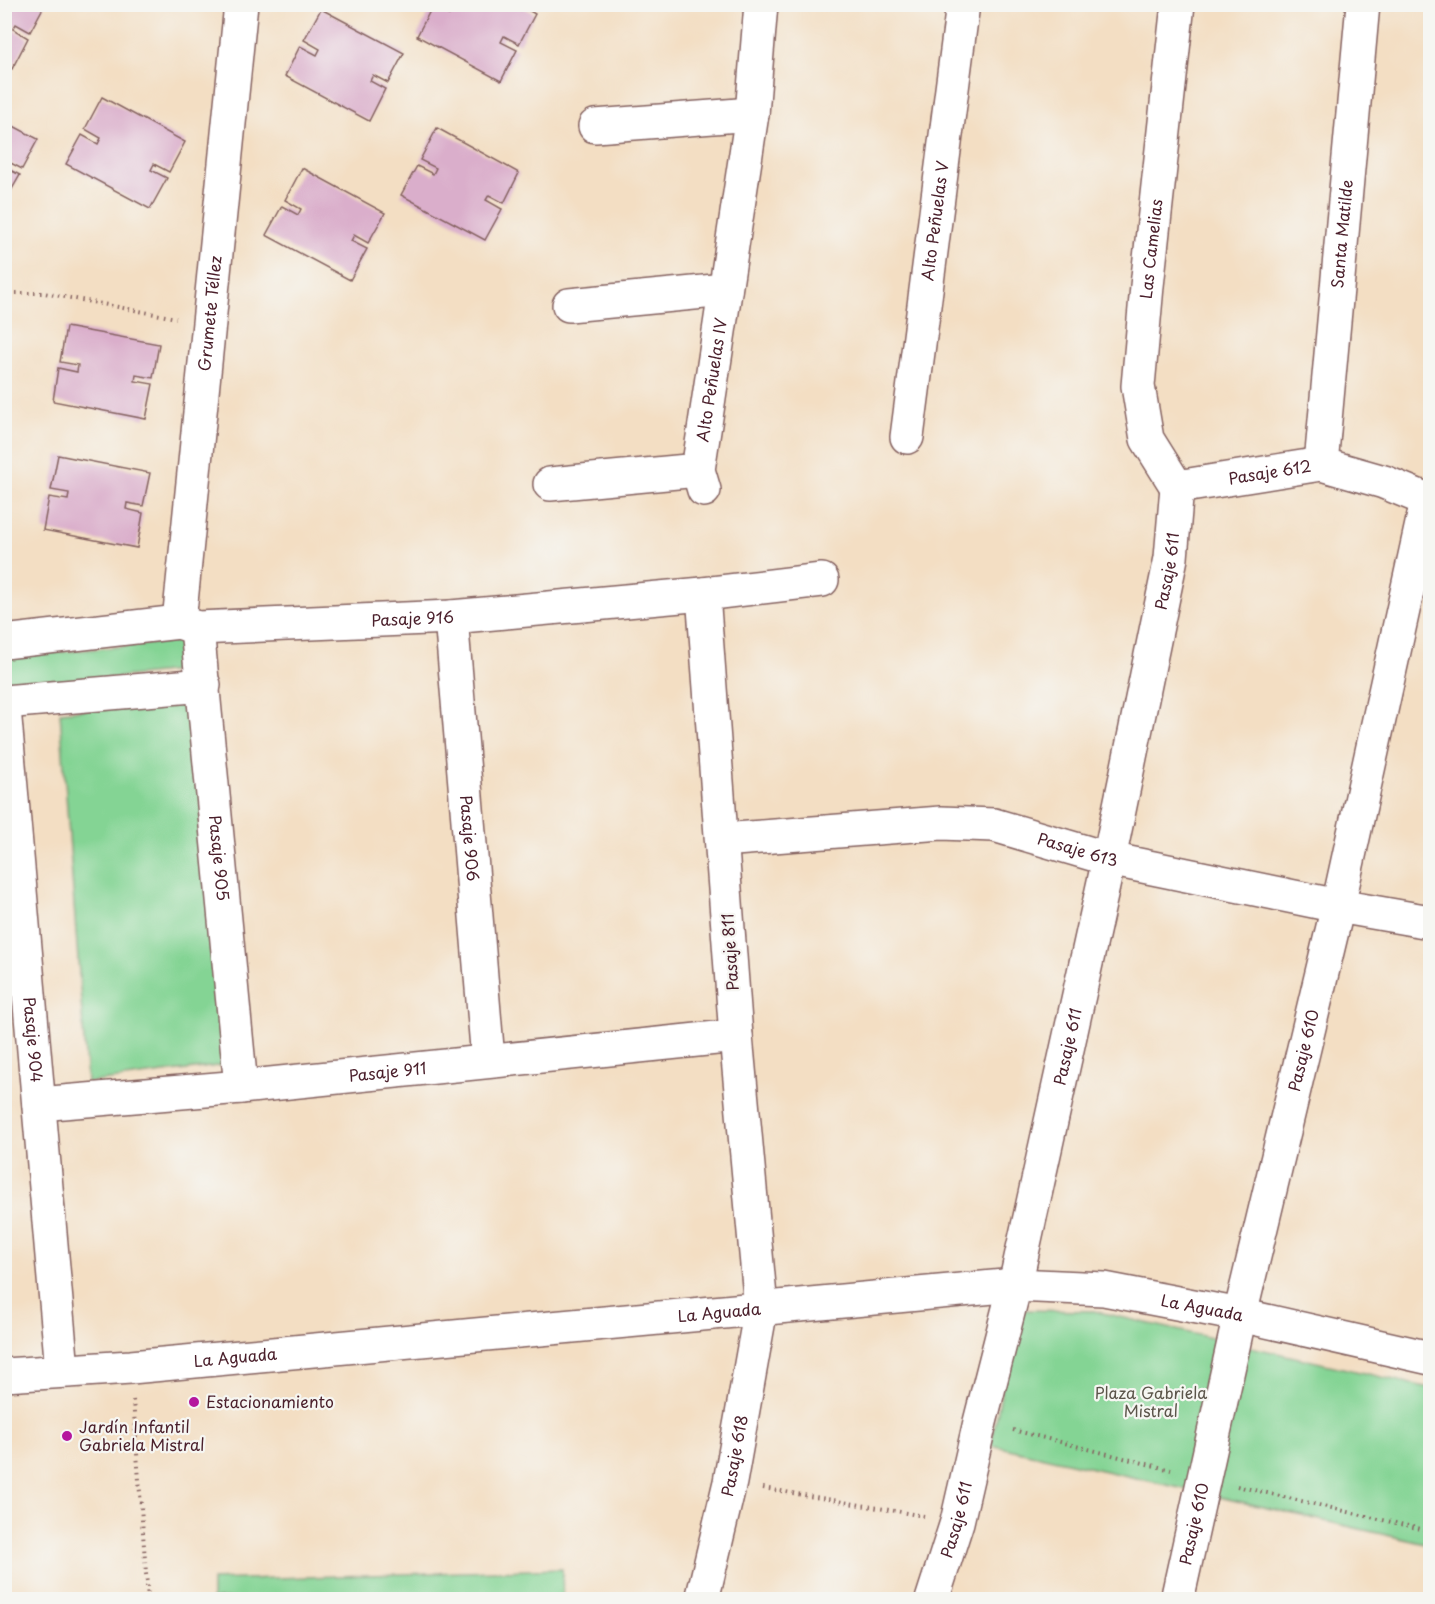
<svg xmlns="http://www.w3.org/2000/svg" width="1435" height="1604" font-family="'Playpen Sans',sans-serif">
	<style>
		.green { fill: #84d494; stroke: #677a60; stroke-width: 1.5 }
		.building { fill: #daaecb }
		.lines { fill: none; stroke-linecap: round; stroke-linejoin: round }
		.street-casing { stroke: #856260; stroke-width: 36 }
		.path { stroke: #856260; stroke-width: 4; stroke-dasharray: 1.5 4.5; stroke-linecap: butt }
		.street { stroke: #fff; stroke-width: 33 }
		.poi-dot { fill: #b5179e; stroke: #f6f6f2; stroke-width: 2 }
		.labels { text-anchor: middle; stroke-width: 4.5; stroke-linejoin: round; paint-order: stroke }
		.street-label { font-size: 16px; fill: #4a1f2b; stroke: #f6f6f2 }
		.park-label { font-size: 16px; fill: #5b554a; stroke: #f6f6f2 }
		.poi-label { font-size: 16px; fill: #4a1f2b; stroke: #f6f6f2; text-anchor: start }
	</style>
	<rect width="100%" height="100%" fill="#f6f6f2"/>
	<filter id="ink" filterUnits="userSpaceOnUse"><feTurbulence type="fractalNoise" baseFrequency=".0167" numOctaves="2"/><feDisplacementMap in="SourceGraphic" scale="12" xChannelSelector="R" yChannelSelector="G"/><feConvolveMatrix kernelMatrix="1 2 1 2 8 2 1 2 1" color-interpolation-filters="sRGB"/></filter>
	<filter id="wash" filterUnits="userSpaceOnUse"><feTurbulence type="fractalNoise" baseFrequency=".008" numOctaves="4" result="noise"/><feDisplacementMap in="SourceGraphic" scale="24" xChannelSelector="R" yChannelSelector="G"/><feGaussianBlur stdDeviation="1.35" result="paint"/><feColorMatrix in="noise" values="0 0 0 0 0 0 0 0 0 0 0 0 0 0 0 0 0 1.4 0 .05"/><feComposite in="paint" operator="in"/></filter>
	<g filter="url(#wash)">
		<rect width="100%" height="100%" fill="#f3dec3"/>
		<path class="green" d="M 183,641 L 187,670 L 5,689 L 5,657 Z
			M 192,699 L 225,1065 L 87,1083 L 60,712 Z
			M 1018,1310 L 1094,1311 L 1430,1388 L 1430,1545 L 991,1445 Z
			M 562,1569 L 563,1599 L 212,1599 L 212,1580 Z"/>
		<g id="blocks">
			<path class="building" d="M 4,4 L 45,4 L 30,32 L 16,24 L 13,29 L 28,38 L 12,69 L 4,65 Z
				M 443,4 L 518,4 L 535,14 L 519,44 L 504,36 L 501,42 L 517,50 L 501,81 L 417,36 L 432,7 L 449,15 L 452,10 Z
				M 321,9 L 404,53 L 388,83 L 373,75 L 370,81 L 385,89 L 369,121 L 285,76 L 300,46 L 317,55 L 320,49 L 304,40 Z
				M 102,97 L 185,142 L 169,172 L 154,164 L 151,170 L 167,178 L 150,209 L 66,164 L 82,135 L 98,144 L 101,138 L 85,129 Z
				M 4,121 L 38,139 L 22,169 L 7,161 L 4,165 Z
				M 437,128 L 519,173 L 504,203 L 489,195 L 486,200 L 502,209 L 485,240 L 401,195 L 417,166 L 433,174 L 436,168 L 420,160 Z
				M 4,167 L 20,175 L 4,203 Z
				M 302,168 L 385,213 L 368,243 L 354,235 L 351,241 L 367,249 L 350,280 L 266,235 L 282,206 L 298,215 L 301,209 L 285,200 Z
				M 66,327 L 159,344 L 153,378 L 136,375 L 135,381 L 153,384 L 146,419 L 53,401 L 58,368 L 77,372 L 78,365 L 60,362 Z
				M 58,455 L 150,473 L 143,506 L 127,503 L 126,509 L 143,513 L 137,548 L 43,530 L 49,497 L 68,500 L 69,493 L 51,490 Z"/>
		</g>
	</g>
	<g filter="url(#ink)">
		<use href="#blocks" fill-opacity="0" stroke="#856260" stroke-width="1.5"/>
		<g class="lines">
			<defs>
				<g id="street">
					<path d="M 595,126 L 752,114"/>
					<path d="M 569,305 L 725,290"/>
					<path id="s1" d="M 907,437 L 963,4"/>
					<path id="s2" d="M 1321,464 L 1363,4"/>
					<path d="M 550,484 L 698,470"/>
					<path id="s3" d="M 1177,487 L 1147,439 L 1138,386 L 1147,286 L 1178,4"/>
					<path id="s4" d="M 1177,487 L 1321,464 L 1384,482 L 1430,501"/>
					<path id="s5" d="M 704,490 L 698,470 L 752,114 L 761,4"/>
					<path id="s6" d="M 451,617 L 488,1060"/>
					<path id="s7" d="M 179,622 L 241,4"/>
					<path id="s8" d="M 197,628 L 241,1087"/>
					<path id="s9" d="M 4,642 L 179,622 L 197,628 L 451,617 L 703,594 L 822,580"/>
					<path d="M 4,702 L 204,685"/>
					<path id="s10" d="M 4,708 L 62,1370"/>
					<path id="s11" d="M 722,840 L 941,823 L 994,825 L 1109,859 L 1338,906 L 1430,922"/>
					<path id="s12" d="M 39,1104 L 241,1087 L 736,1036"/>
					<path id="s13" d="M 4,1375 L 131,1367 L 1015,1285 L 1104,1289 L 1240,1315 L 1430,1358"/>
					<path id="s14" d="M 702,1600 L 730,1482 L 761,1308 L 736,1036 L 703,594"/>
					<path id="s15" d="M 932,1600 L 957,1522 L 980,1422 L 1015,1285 L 1109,859 L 1171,558 L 1177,487"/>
					<path id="s16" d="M 1177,1600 L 1240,1315 L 1338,906 L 1427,501"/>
				</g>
			</defs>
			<use href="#street" class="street-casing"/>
			<path class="path" d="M 4,293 L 44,293 L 176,318
				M 133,1400 L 148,1600
				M 1013,1430 L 1171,1470
				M 1237,1486 L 1430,1531
				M 763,1488 L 924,1516"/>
			<use href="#street" class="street"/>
		</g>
	</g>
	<g class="poi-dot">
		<circle cx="194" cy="1402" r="6"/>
		<circle cx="67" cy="1436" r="6"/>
	</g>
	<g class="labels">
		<g class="street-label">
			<text dy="6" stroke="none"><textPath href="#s1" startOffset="218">Alto Peñuelas V</textPath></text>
			<text dy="6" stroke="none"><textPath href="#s2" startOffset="231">Santa Matilde</textPath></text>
			<text dy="6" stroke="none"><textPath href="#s3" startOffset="248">Las Camelias</textPath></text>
			<text dy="6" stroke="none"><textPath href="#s7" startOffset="310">Grumete Téllez</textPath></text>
			<text dy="6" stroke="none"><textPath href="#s5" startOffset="112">Alto Peñuelas IV</textPath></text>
			<text dy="6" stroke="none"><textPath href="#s4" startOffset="94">Pasaje 612</textPath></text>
			<text dy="6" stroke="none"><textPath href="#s15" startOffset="1056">Pasaje 611</textPath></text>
			<text dy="6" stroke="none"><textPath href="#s9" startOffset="411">Pasaje 916</textPath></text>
			<text dy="6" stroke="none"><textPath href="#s6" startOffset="222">Pasaje 906</textPath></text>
			<text dy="6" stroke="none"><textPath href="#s11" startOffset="360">Pasaje 613</textPath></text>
			<text dy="6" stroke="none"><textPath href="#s8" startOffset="231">Pasaje 905</textPath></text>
			<text transform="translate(730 952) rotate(-94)" y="6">Pasaje 811</text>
			<text dy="6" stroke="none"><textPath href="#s10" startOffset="333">Pasaje 904</textPath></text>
			<text dy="6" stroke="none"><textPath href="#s15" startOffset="570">Pasaje 611</textPath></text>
			<text dy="6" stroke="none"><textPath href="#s16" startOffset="564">Pasaje 610</textPath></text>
			<text dy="6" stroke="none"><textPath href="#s12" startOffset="350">Pasaje 911</textPath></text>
			<text dy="6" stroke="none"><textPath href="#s13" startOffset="1204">La Aguada</textPath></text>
			<text dy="6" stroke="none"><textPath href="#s13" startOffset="718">La Aguada</textPath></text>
			<text dy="6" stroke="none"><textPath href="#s13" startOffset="232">La Aguada</textPath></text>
			<text dy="6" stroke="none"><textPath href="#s14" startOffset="148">Pasaje 618</textPath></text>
			<text dy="6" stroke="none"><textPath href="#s15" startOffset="84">Pasaje 611</textPath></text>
			<text dy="6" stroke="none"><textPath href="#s16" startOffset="78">Pasaje 610</textPath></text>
		</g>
		<g class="park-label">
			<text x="1151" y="1399">Plaza Gabriela<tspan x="1151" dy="18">Mistral</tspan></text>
		</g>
		<g class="poi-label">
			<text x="206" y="1408">Estacionamiento</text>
			<text x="79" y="1433">Jardín Infantil<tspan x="79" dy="18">Gabriela Mistral</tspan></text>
		</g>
	</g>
	<rect width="1435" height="1604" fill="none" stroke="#f6f6f2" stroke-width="24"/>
</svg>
